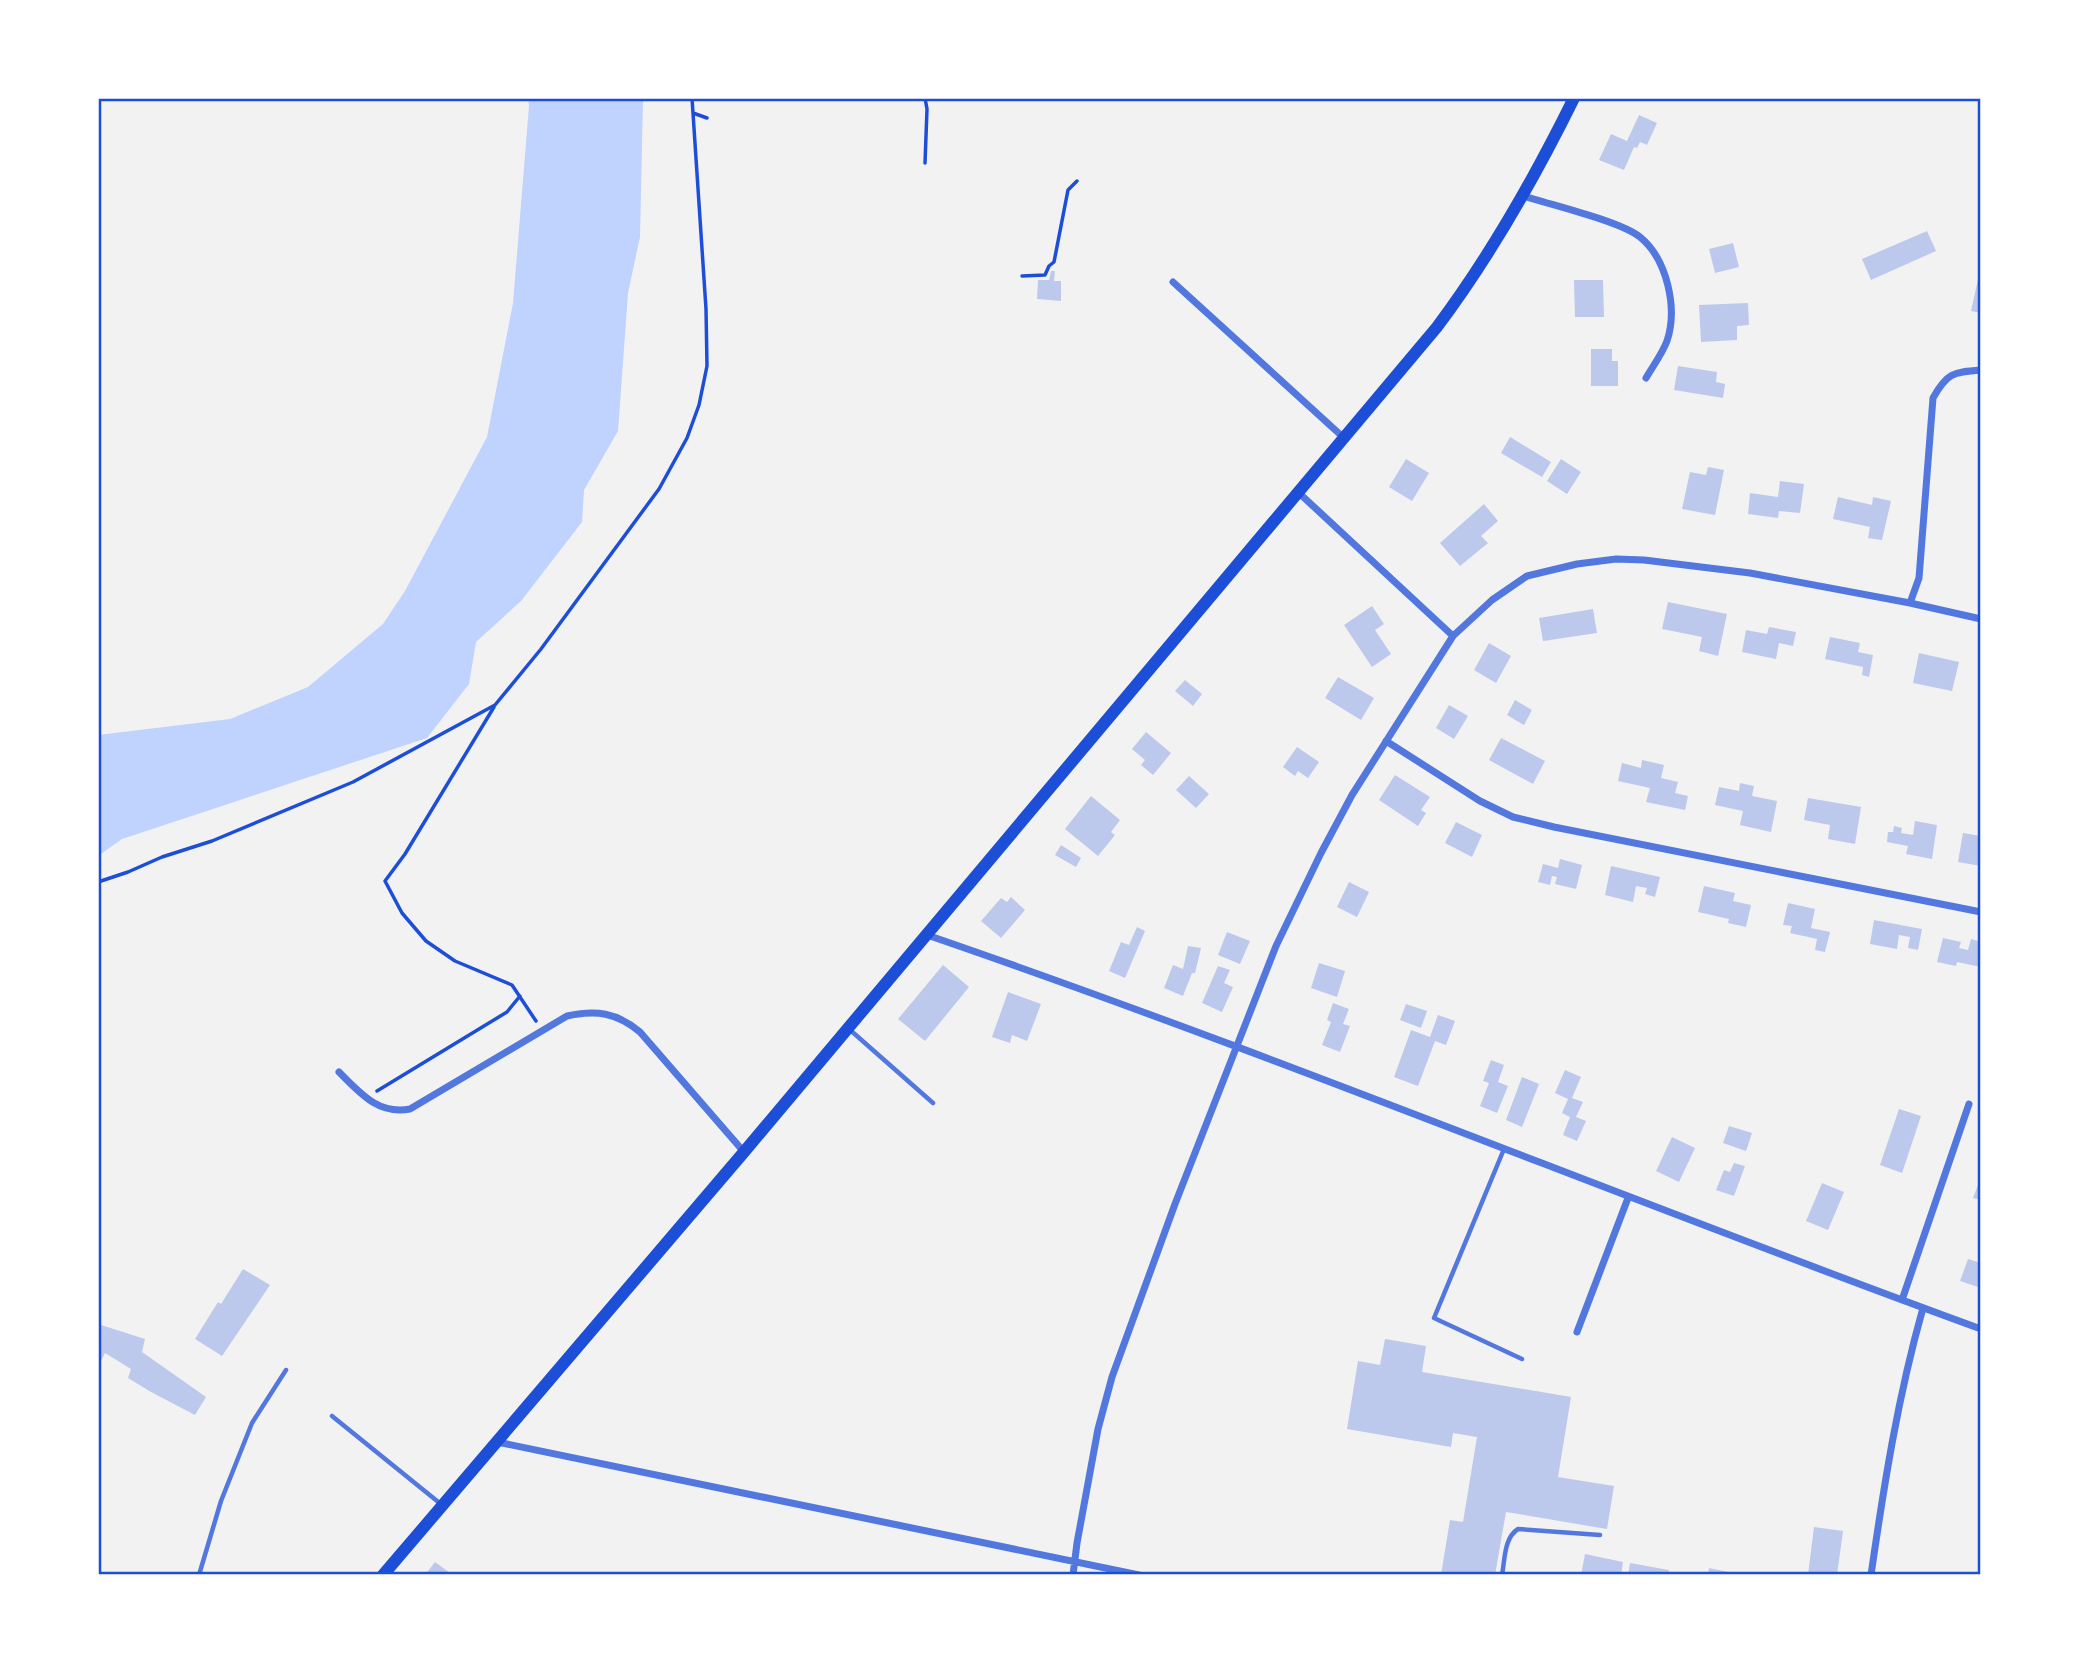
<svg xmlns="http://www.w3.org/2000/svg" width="2079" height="1673" font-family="Cabin,sans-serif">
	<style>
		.water { fill: #bfd3fe }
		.building { fill: #bdc9ec }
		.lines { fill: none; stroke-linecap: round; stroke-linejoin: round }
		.path { stroke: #1d4ed8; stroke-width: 3.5 }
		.service { stroke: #5277de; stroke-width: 4.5 }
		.minor { stroke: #5277de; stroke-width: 7 }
		.secondary { stroke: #1d4ed8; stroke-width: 12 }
		.neatline { fill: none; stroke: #1d4ed8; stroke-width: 2.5 }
	</style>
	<rect width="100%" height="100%" fill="#f2f2f2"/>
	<path class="water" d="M 528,98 L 643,98 L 640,237 L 628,293 L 618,431 L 584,490 L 582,522 L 521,601 L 476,642 L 469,684 L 427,738 L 122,839 L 98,856 L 98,735 L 230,719 L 308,687 L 383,624 L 405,591 L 487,437 L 513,303 L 529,106 Z"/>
	<path class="building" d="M 1639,115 L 1657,123 L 1647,145 L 1640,142 L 1637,148 L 1634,147 L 1624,170 L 1599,160 L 1611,134 L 1627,141 Z
		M 1927,231 L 1936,251 L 1871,280 L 1862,259 Z
		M 1733,243 L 1739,267 L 1715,273 L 1709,249 Z
		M 1980,270 L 1981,270 L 1981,313 L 1971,311 Z
		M 1051,271 L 1055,271 L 1054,281 L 1061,281 L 1061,301 L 1037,299 L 1038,280 L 1049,280 Z
		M 1574,280 L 1603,280 L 1604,317 L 1575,317 Z
		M 1748,303 L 1749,325 L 1737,326 L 1737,340 L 1701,342 L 1699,305 Z
		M 1591,349 L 1612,349 L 1612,361 L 1618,361 L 1618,386 L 1591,386 Z
		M 1678,366 L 1717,372 L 1716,382 L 1725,384 L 1723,398 L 1674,390 Z
		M 1510,437 L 1551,462 L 1542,477 L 1501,453 Z
		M 1406,459 L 1429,473 L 1412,501 L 1389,487 Z
		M 1561,459 L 1581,472 L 1567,494 L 1547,481 Z
		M 1708,467 L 1724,470 L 1715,515 L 1682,509 L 1690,472 L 1706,475 Z
		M 1780,481 L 1804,484 L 1800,513 L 1779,511 L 1778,518 L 1748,514 L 1750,493 L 1778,497 Z
		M 1838,497 L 1872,505 L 1873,497 L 1891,501 L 1882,540 L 1868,538 L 1870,527 L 1833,519 Z
		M 1484,504 L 1498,521 L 1481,536 L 1488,543 L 1460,566 L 1440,543 Z
		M 1668,602 L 1727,614 L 1718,656 L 1699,651 L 1702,637 L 1662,629 Z
		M 1372,606 L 1384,624 L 1375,630 L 1391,654 L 1372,667 L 1344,625 Z
		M 1593,609 L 1597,633 L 1543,641 L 1539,618 Z
		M 1769,627 L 1796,632 L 1793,646 L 1779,643 L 1776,659 L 1742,652 L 1746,630 L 1767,634 Z
		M 1830,637 L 1860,643 L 1858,652 L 1873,655 L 1869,677 L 1862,675 L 1863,667 L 1825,659 Z
		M 1489,643 L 1511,656 L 1496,683 L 1474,670 Z
		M 1919,653 L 1959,662 L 1952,691 L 1913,683 Z
		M 1338,677 L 1374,698 L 1361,720 L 1325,698 Z
		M 1185,680 L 1202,694 L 1193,706 L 1175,691 Z
		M 1515,700 L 1532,710 L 1524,725 L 1507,715 Z
		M 1449,705 L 1468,716 L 1454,739 L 1436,728 Z
		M 1146,732 L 1171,753 L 1153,775 L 1141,765 L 1145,760 L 1132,749 Z
		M 1501,738 L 1545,761 L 1533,784 L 1489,760 Z
		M 1297,747 L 1319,762 L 1308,778 L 1298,771 L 1295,776 L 1283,767 Z
		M 1642,760 L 1664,765 L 1661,778 L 1678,782 L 1675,793 L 1688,796 L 1685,810 L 1646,802 L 1650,788 L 1618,781 L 1622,763 L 1641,768 Z
		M 1395,775 L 1430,797 L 1421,810 L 1426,813 L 1418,826 L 1379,800 Z
		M 1189,776 L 1209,794 L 1196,808 L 1176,790 Z
		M 1740,783 L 1754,786 L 1752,796 L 1777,801 L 1771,832 L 1740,825 L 1743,811 L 1715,805 L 1719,787 L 1739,791 Z
		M 1091,796 L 1120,820 L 1111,832 L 1115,835 L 1098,856 L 1065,829 Z
		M 1808,798 L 1861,807 L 1855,844 L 1828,839 L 1830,825 L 1804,820 Z
		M 1915,821 L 1937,825 L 1932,859 L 1906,854 L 1908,846 L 1887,842 L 1888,832 L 1893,832 L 1894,826 L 1902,828 L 1901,833 L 1913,835 Z
		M 1456,822 L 1482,835 L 1472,857 L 1445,843 Z
		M 1963,833 L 1981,836 L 1981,866 L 1958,862 Z
		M 1061,845 L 1081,858 L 1076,867 L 1055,855 Z
		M 1560,859 L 1582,865 L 1576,889 L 1555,884 L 1557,877 L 1552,876 L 1550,885 L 1538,882 L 1543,864 L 1558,868 Z
		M 1611,866 L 1660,877 L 1655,897 L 1645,894 L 1647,888 L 1636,886 L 1633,902 L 1605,895 Z
		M 1349,882 L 1369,892 L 1357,917 L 1337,907 Z
		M 1704,886 L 1735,893 L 1733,901 L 1751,905 L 1746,927 L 1728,923 L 1729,919 L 1698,912 Z
		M 1011,897 L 1025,910 L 1001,938 L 981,921 L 1001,898 L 1007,902 Z
		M 1788,903 L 1815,909 L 1811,928 L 1830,932 L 1825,952 L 1815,950 L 1817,939 L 1790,933 L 1792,926 L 1783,925 Z
		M 1874,920 L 1922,929 L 1918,950 L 1908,948 L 1910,937 L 1899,935 L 1897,949 L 1870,944 Z
		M 1137,927 L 1145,931 L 1125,978 L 1109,971 L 1121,942 L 1129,945 Z
		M 1227,932 L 1250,941 L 1240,964 L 1218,955 Z
		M 1943,938 L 1961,942 L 1959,948 L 1968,950 L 1971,939 L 1981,942 L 1981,967 L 1957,962 L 1956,966 L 1937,962 Z
		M 1188,946 L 1201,948 L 1195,973 L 1192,973 L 1183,996 L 1164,988 L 1173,965 L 1183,969 Z
		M 1319,963 L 1345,971 L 1337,997 L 1311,988 Z
		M 943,965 L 969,987 L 925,1041 L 898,1019 Z
		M 1218,966 L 1230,970 L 1224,983 L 1233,987 L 1222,1012 L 1202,1003 Z
		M 1008,992 L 1041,1004 L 1027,1041 L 1012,1035 L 1010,1043 L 992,1037 Z
		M 1333,1003 L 1349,1009 L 1343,1024 L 1350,1026 L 1340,1052 L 1322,1045 L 1331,1022 L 1327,1020 Z
		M 1406,1004 L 1427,1011 L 1421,1028 L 1400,1020 Z
		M 1438,1015 L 1455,1021 L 1446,1045 L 1435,1041 L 1418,1086 L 1394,1077 L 1411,1030 L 1430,1037 Z
		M 1491,1060 L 1504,1065 L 1498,1082 L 1508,1086 L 1497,1113 L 1480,1106 L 1489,1083 L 1483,1081 Z
		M 1565,1070 L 1581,1077 L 1572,1098 L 1583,1102 L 1576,1117 L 1586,1121 L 1577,1141 L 1563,1135 L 1570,1117 L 1562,1113 L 1568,1099 L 1555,1093 Z
		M 1522,1077 L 1539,1084 L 1522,1127 L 1506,1120 Z
		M 1899,1109 L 1921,1116 L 1902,1173 L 1880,1165 Z
		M 1729,1126 L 1752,1133 L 1746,1151 L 1723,1143 Z
		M 1672,1137 L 1695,1148 L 1679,1182 L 1656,1171 Z
		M 1734,1163 L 1745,1166 L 1734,1196 L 1716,1190 L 1724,1170 L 1730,1172 Z
		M 1981,1177 L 1981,1200 L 1973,1198 Z
		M 1822,1183 L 1844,1192 L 1828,1230 L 1806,1221 Z
		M 1968,1259 L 1981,1263 L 1981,1288 L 1960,1281 Z
		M 243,1269 L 270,1285 L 222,1356 L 195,1339 L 218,1302 L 221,1304 Z
		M 98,1324 L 145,1339 L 142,1352 L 206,1397 L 195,1415 L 151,1392 L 128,1378 L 131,1369 L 105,1353 L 101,1361 L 98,1360 Z
		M 1385,1339 L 1426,1346 L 1422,1372 L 1571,1397 L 1558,1477 L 1614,1486 L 1607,1529 L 1506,1512 L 1495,1575 L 1441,1575 L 1450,1520 L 1463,1522 L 1477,1437 L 1453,1433 L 1451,1447 L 1347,1429 L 1358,1361 L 1380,1365 Z
		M 1814,1527 L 1843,1531 L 1837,1575 L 1808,1575 Z
		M 1585,1554 L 1623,1562 L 1621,1575 L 1581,1575 Z
		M 435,1562 L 453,1575 L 425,1575 Z
		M 1630,1563 L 1669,1570 L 1668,1575 L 1628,1575 Z
		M 1709,1568 L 1739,1574 L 1739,1575 L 1708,1575 Z"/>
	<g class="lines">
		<path class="path" d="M 693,113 L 707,118
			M 925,163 L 927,109 L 925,98
			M 1022,276 L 1045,275 L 1049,266 L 1054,262 L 1068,190 L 1077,181
			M 494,707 L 405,854 L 385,881 L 402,913 L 426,941 L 455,961 L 512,985 L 536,1021
			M 98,882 L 128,872 L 162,857 L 212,841 L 353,782 L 495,705 L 541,649 L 659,489 L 687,438 L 699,405 L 707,366 L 706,309 L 692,98
			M 377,1091 L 507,1012 L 520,996"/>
		<path class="service" d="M 849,1029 L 933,1103
			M 1504,1149 L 1434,1318 L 1522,1359
			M 332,1416 L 442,1505
			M 199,1575 L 221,1501 L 252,1423 L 286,1370
			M 1502,1575 C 1505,1559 1504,1538 1518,1529 L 1600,1535"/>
		<path class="minor" d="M 1524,196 C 1551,205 1620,221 1640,237 C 1667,259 1678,308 1667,341 C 1662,354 1653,366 1646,378
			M 1173,282 L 1344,438
			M 1981,370 C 1953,372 1947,373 1933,398 L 1919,578 L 1910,603 L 1981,619
			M 1299,493 L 1453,636
			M 1386,741 L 1480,801 L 1513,817 L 1554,827 L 1981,912
			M 927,935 C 1282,1057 1629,1201 1981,1329
			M 339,1072 C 360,1093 378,1115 410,1109 L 567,1016 C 596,1010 616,1012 640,1032 L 744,1152
			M 1902,1300 L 1969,1104
			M 1577,1332 L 1628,1198
			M 497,1442 L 1139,1575
			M 1073,1575 L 1077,1543 L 1098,1429 L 1112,1377 L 1175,1204 L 1276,946 L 1321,853 L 1352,795 L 1453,636 L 1492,600 L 1527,576 L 1577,564 L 1616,559 L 1644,560 L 1750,573 L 1910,603
			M 1871,1575 C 1884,1485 1898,1396 1923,1308"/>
		<path class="secondary" d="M 383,1575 L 744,1152 L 1437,327 C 1491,255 1534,179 1574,98"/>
	</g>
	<rect width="2079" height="1673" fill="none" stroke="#ffffff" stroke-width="200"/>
	<rect x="100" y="100" width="1879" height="1473" class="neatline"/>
</svg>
